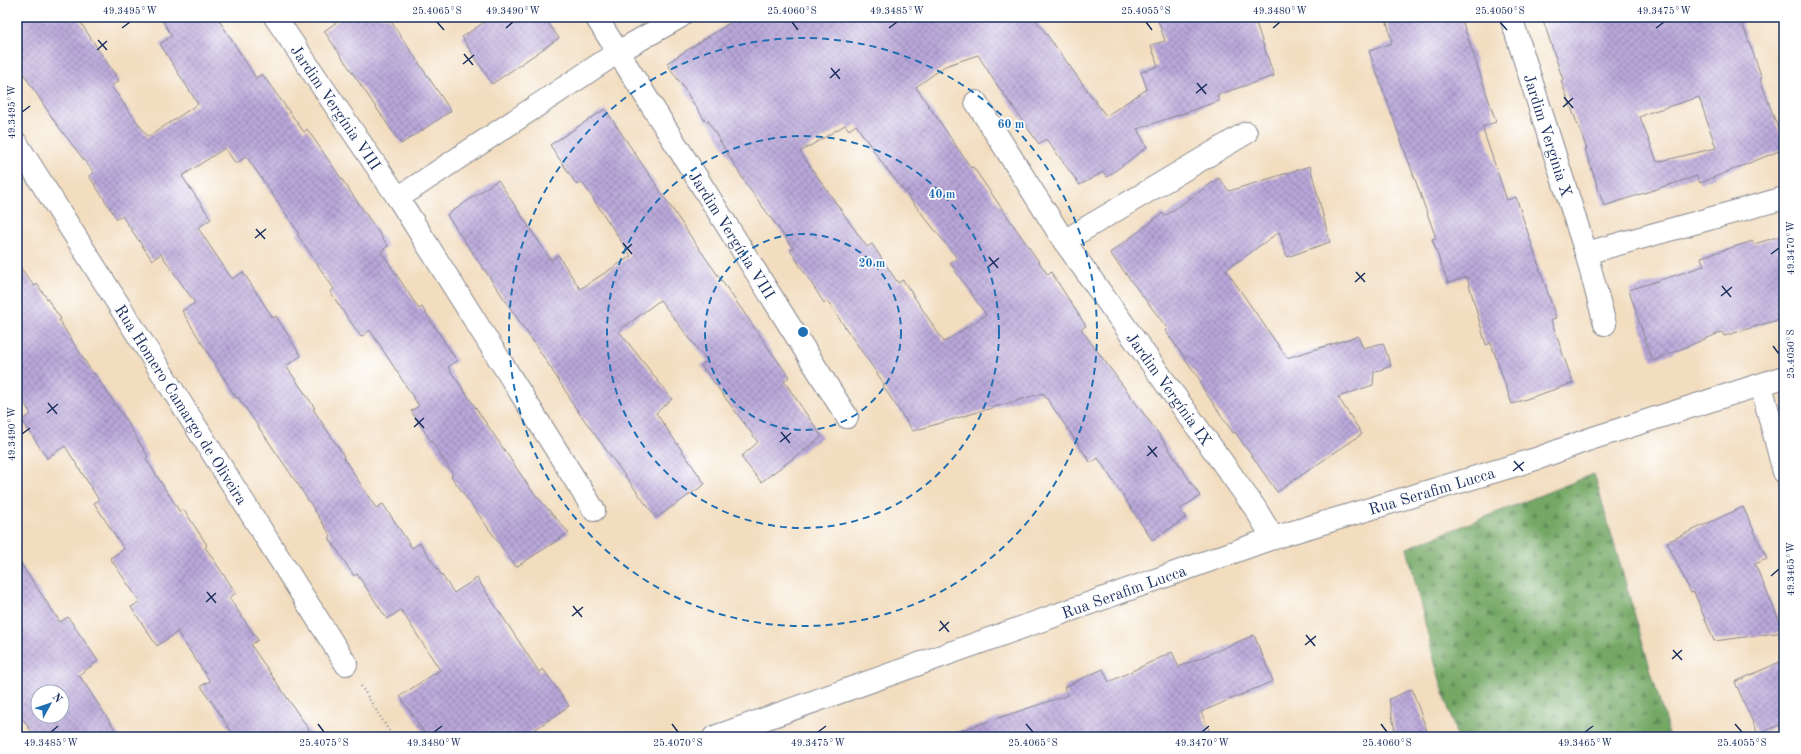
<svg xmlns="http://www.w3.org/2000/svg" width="1801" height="754" font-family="'Old Standard TT',serif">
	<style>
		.forest { fill: url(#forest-firs); stroke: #486c62 }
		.building { fill: url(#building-cross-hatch); fill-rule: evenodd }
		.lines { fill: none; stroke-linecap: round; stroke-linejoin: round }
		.minor-casing { stroke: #86868e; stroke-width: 24 }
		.path { stroke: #86868e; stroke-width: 2.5; stroke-dasharray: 1 3; stroke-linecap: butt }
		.minor { stroke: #fff; stroke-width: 22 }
		.ticks { fill: none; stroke: #1b2f5e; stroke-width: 1.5 }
		.ring { fill: none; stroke: #1f6fb2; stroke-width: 2; stroke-dasharray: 7 5 }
		.labels { text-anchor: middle; stroke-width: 3.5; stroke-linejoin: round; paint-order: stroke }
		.street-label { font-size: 16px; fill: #1b2f5e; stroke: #fff }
		.centre { fill: #1f6fb2; stroke: #fff; stroke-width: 2 }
		.ring-label { font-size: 12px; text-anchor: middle; font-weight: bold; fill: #1f6fb2; stroke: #fff; stroke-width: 3.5; stroke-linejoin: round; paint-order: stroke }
		.neatline { fill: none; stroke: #1b2f5e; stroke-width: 1.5 }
		.ticks-label { font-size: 10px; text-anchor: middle; fill: #1b2f5e }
	</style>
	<defs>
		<pattern id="forest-firs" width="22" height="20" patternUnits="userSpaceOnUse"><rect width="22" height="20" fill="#74a865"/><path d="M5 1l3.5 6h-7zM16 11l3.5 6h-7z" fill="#5e8956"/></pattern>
		<pattern id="building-cross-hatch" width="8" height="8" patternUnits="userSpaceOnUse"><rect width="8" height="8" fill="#b9a7d9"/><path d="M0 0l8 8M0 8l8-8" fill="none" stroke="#9688b3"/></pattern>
	</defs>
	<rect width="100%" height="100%" fill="#fff"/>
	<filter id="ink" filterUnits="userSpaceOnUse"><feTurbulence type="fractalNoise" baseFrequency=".025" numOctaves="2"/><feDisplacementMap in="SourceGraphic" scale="8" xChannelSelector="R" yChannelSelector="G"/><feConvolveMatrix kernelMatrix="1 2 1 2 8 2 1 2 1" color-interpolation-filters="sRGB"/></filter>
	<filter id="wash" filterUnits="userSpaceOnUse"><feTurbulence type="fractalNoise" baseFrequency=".012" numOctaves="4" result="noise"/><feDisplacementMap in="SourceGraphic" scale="16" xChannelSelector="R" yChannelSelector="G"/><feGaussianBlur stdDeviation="0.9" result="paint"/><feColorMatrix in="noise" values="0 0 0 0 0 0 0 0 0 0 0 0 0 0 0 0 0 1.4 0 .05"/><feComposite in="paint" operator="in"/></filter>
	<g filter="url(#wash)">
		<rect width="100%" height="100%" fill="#f2ddbf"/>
		<path class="forest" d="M 1594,474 L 1670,737 L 1457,737 L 1433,656 L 1407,548 Z"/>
		<g id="blocks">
			<path class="building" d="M 17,17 L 77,17 L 119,81 L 111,86 L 148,137 L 198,104 L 160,44 L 172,36 L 160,17 L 217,17 L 256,78 L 262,74 L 304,132 L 307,129 L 388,246 L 381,251 L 419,309 L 422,307 L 457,361 L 448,367 L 532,491 L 569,533 L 516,567 L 451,476 L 453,474 L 411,411 L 419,406 L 370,330 L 361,337 L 330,292 L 334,289 L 297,234 L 299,233 L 246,156 L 236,164 L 225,148 L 182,176 L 211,219 L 198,228 L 232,279 L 243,272 L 273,318 L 276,316 L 301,356 L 286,366 L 315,408 L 313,409 L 344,456 L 343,457 L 376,508 L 383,504 L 412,548 L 420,543 L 454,593 L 477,578 L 539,672 L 543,669 L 569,706 L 524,737 L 427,737 L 400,696 L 440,670 L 401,610 L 387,619 L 357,574 L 354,576 L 329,538 L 331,536 L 299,486 L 238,397 L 236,398 L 182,311 L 195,303 L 161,254 L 152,260 L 122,216 L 117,219 L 89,176 L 94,173 L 55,122 L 17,64 Z
				M 344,17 L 388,17 L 451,111 L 401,144 L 324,31 Z
				M 492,17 L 544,17 L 559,38 L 492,84 L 462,37 Z
				M 739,17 L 1034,17 L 1106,116 L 1147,89 L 1141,72 L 1158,66 L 1151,45 L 1165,41 L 1157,17 L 1254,17 L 1274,76 L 1217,95 L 1219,101 L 1137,129 L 1147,147 L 1107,177 L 1103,172 L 1080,185 L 1046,139 L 1039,144 L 993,79 L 978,55 L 945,66 L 916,87 L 971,168 L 973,167 L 1048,275 L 1051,272 L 1086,326 L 1081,329 L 1161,437 L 1200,496 L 1180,509 L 1186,518 L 1152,540 L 1098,458 L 1091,463 L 1043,393 L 913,431 L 883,386 L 885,385 L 827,301 L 824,303 L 790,250 L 793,248 L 746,184 L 708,121 L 706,122 L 667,63 ZM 845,125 L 849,130 L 856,125 L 885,167 L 957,258 L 950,263 L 986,315 L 944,342 L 903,280 L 898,283 L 872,244 L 867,247 L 800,152 Z
				M 1403,17 L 1461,17 L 1496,122 L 1482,127 L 1507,200 L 1516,197 L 1556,318 L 1551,320 L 1573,383 L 1512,404 L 1491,343 L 1486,345 L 1467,277 L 1448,283 L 1432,239 L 1436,238 L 1369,51 L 1392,43 L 1387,22 Z
				M 1542,17 L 1740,17 L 1762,78 L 1760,79 L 1784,145 L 1784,149 L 1700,183 L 1697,176 L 1604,206 L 1585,149 L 1587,149 L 1561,81 L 1563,80 ZM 1699,97 L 1716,148 L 1657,162 L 1640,117 L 1648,113 Z
				M 605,109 L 689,234 L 789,377 L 784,381 L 822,437 L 761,482 L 741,457 L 758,442 L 701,365 L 707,361 L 660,300 L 619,331 L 672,399 L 656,413 L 705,484 L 656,518 L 569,399 L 570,398 L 539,350 L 447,215 L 498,180 L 551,260 L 558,255 L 580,289 L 631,256 L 582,182 L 577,185 L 550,145 Z
				M 1310,166 L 1330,242 L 1287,257 L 1279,232 L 1226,270 L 1287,358 L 1358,336 L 1363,348 L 1383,343 L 1391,366 L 1374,372 L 1373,385 L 1338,397 L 1362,434 L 1277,492 L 1235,432 L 1233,433 L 1200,384 L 1202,383 L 1165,330 L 1167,328 L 1110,253 L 1163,213 L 1165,216 L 1219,178 L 1229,191 Z
				M 1784,235 L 1784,318 L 1724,336 L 1722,332 L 1652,361 L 1629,290 L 1704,266 L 1701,257 L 1753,241 L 1754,244 Z
				M 17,263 L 34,286 L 37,284 L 61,319 L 59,320 L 93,374 L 94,373 L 126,420 L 148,457 L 146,459 L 180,512 L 184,510 L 207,545 L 205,547 L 236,593 L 229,598 L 258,640 L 251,645 L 314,737 L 235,737 L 201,686 L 210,681 L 177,632 L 157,646 L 131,607 L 140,602 L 110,558 L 124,549 L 94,503 L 99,500 L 65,446 L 47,458 L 22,420 L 31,414 L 17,391 Z
				M 1743,507 L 1767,559 L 1755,564 L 1784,632 L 1714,641 L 1694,592 L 1691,593 L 1667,542 Z
				M 17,558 L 60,622 L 68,617 L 98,661 L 79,675 L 120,737 L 35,737 L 17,710 ZM 38,692 L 62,692 L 62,716 L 38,716 Z
				M 1254,635 L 1273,681 L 1201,712 L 1212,737 L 956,737 L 956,732 L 1068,695 L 1064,687 L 1103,669 L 1109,682 L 1172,652 L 1179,667 Z
				M 1784,660 L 1784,723 L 1758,734 L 1735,682 Z
				M 1412,689 L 1429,737 L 1396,737 L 1389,699 Z"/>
		</g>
	</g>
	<g filter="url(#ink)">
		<use href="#blocks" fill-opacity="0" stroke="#86868e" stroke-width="1"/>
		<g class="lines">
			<defs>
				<g id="minor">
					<path id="s1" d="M 275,17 L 398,198 L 594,510"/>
					<path id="s2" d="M 596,17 L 847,417"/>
					<path id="s3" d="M 1511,17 L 1586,253 L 1784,198"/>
					<path id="s4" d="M 976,102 L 1064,241 L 1255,508 L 1273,538"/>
					<path id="s5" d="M 17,144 L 346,664"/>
					<path d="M 398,198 L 618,52 L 680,17"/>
					<path d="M 1064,241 L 1246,133"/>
					<path d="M 1586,253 L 1605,324"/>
					<path d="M 1761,385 L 1784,472"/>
					<path id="s6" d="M 714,737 L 1273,538 L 1539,458 L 1587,440 L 1784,377"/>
				</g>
			</defs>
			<use href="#minor" class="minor-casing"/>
			<path class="path" d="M 361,686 L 393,737"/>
			<use href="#minor" class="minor"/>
		</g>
	</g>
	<path class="ticks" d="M 437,22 L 444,30M 792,22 L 798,30M 1146,22 L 1152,30M 1500,22 L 1507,30M 122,28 L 130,22M 506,28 L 513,22M 889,28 L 897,22M 1273,28 L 1280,22M 1656,28 L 1664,22M 98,40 L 107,50M 97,50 L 107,41M 464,54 L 473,65M 463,64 L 474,55M 831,68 L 840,79M 830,78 L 840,69M 1197,83 L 1206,94M 1196,93 L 1207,84M 1564,97 L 1573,108M 1563,107 L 1573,98M 22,112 L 30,106M 256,229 L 265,239M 255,238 L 266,229M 623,243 L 632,254M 622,253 L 632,244M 1771,254 L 1779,248M 989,257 L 998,268M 988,267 L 999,258M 1356,272 L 1365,282M 1355,282 L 1365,273M 1722,286 L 1731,297M 1721,296 L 1732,287M 1773,346 L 1779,354M 48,403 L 57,414M 47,413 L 58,404M 415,418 L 424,428M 414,427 L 424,418M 781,432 L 790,443M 22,434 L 30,428M 780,442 L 791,433M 1148,446 L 1157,457M 1147,456 L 1157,447M 1514,461 L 1523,471M 1513,471 L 1524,462M 1771,576 L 1779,569M 207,592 L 216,603M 206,602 L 216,593M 573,606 L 582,617M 572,616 L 583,607M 940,621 L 949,632M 939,631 L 949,622M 1306,635 L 1315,646M 1305,645 L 1316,636M 1673,650 L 1682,660M 1672,659 L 1682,650M 318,724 L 324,732M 672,724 L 678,732M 1026,724 L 1033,732M 1381,724 L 1387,732M 1735,724 L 1742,732M 51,732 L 58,726M 434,732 L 442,726M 818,732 L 826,726M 1202,732 L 1209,726M 1585,732 L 1593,726"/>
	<g class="ring">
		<circle cx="803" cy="332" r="98"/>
		<circle cx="803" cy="332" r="196"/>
		<circle cx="803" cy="332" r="294"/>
	</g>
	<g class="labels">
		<g class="street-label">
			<text dy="6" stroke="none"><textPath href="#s1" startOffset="109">Jardim Vergínia VIII</textPath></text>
			<text dy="6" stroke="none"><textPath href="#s3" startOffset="124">Jardim Vergínia X</textPath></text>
			<text dy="6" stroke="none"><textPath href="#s2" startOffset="257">Jardim Vergínia VIII</textPath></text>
			<text dy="6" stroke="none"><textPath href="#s4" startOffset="346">Jardim Vergínia IX</textPath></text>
			<text dy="6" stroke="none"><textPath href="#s5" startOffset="308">Rua Homero Camargo de Oliveira</textPath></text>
			<text dy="6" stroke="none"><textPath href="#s6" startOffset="759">Rua Serafim Lucca</textPath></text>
			<text dy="6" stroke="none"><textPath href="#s6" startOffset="435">Rua Serafim Lucca</textPath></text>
		</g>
	</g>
	<circle cx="803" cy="332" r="6" class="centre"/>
	<g class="ring-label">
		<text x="1011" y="128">60 m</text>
		<text x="942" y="198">40 m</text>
		<text x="872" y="267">20 m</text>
	</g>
	<rect width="1801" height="754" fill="none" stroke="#fff" stroke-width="44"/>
	<g transform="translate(50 704) rotate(50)"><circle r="19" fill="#ffffff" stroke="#a4acbf"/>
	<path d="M0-3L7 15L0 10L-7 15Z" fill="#1f6fb2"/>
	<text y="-6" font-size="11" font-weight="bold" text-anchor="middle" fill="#1b2f5e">N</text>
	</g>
	<rect x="22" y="22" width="1757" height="710" class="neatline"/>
	<g class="ticks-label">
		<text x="130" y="14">49.3495°W</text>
		<text x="437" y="14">25.4065°S</text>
		<text x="513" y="14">49.3490°W</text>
		<text x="792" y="14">25.4060°S</text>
		<text x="897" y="14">49.3485°W</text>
		<text x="1146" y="14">25.4055°S</text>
		<text x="1280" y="14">49.3480°W</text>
		<text x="1500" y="14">25.4050°S</text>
		<text x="1664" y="14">49.3475°W</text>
		<text transform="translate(11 112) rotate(-90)" y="4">49.3495°W</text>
		<text transform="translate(1790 248) rotate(-90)" y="4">49.3470°W</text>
		<text transform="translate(1790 354) rotate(-90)" y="4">25.4050°S</text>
		<text transform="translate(11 434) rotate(-90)" y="4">49.3490°W</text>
		<text transform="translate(1790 569) rotate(-90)" y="4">49.3465°W</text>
		<text x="51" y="746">49.3485°W</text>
		<text x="324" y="746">25.4075°S</text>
		<text x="434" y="746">49.3480°W</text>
		<text x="678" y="746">25.4070°S</text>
		<text x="818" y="746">49.3475°W</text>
		<text x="1033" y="746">25.4065°S</text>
		<text x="1202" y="746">49.3470°W</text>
		<text x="1387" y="746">25.4060°S</text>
		<text x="1585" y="746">49.3465°W</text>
		<text x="1742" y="746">25.4055°S</text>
	</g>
</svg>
